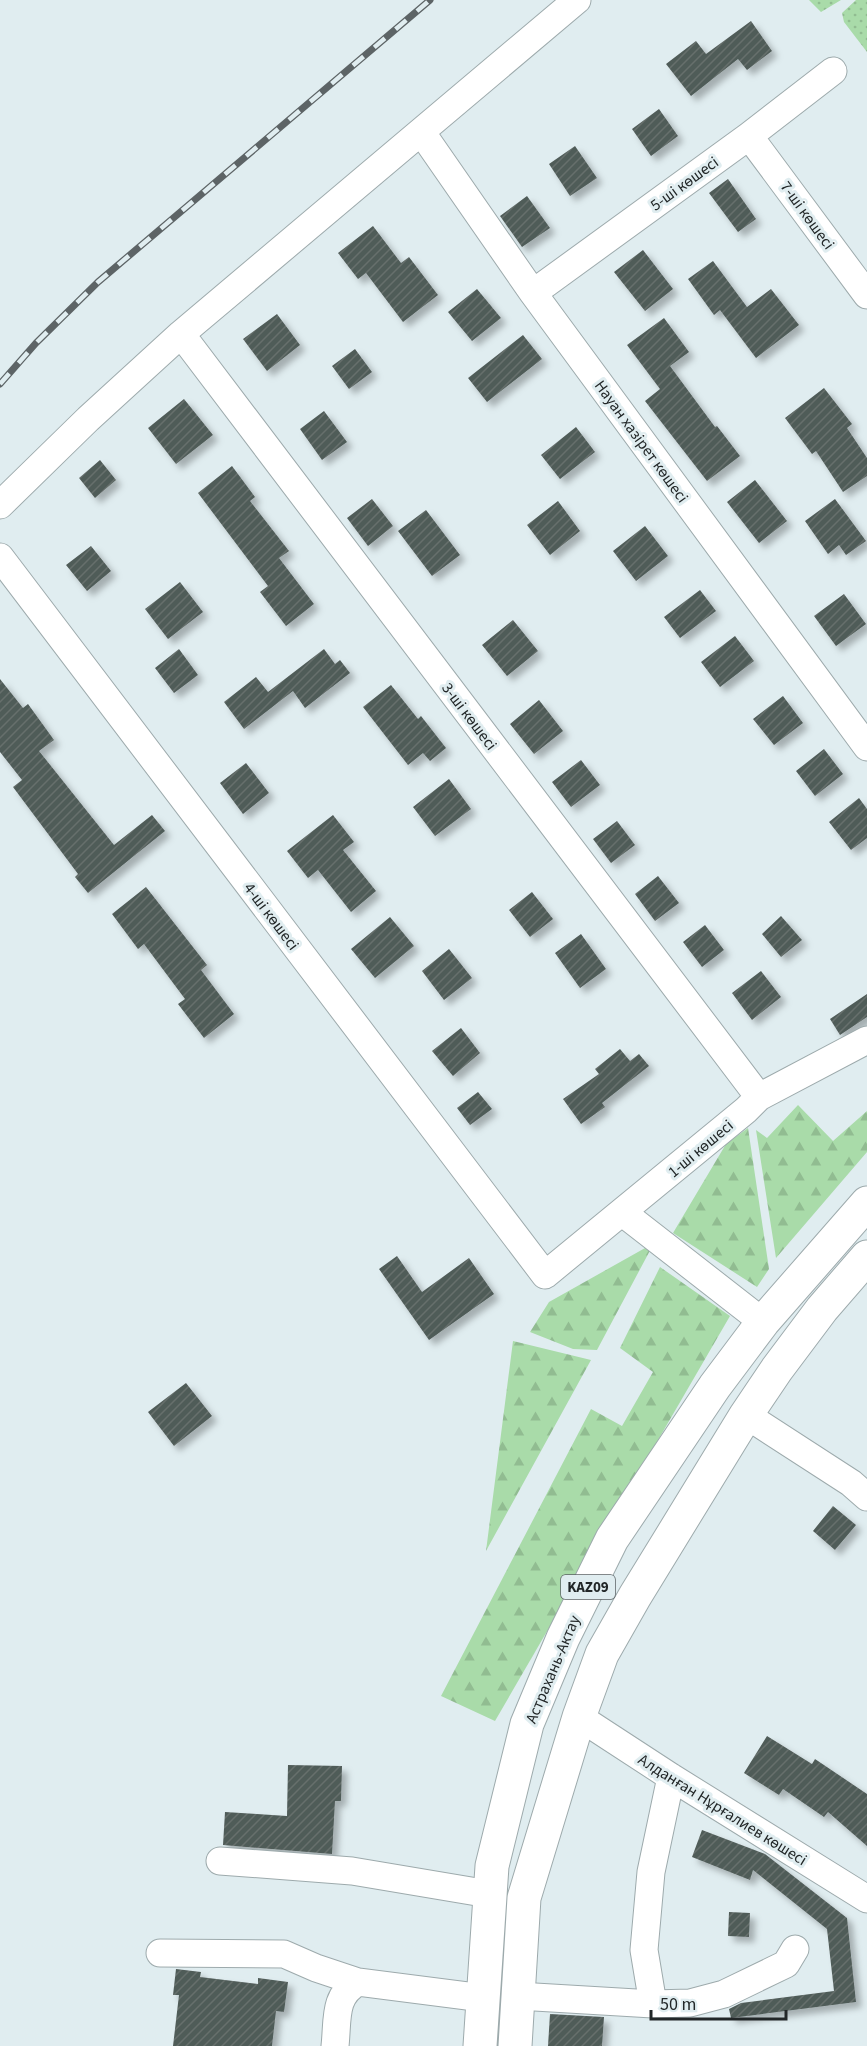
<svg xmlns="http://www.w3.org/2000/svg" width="867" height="2046" font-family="'Source Sans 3',sans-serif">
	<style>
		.grass { fill: url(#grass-dots) }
		.forest { fill: url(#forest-firs) }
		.building { fill: url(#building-hatch); filter: url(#shadow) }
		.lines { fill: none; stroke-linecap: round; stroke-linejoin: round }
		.minor-casing { stroke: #9daaac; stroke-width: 29 }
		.highway-casing { stroke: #9daaac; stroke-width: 35 }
		.minor { stroke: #fff; stroke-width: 27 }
		.highway { stroke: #fff; stroke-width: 33 }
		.rail-casing { stroke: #5d6466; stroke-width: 7 }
		.rail { stroke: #e0edf0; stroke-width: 4.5; stroke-dasharray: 14; stroke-linecap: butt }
		.labels { text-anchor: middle; stroke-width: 6; stroke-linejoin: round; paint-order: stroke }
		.shield { fill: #e0edf0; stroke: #5b6264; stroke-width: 1.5 }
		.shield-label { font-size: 15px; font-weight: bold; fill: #222728 }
		.street-label { font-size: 16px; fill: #222728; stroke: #e0edf0 }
	</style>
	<defs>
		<pattern id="grass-dots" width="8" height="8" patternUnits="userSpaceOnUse" patternTransform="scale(1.5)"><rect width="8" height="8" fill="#a9dba9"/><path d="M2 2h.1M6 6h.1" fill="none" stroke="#91bc91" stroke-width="1.8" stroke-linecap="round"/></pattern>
		<pattern id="forest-firs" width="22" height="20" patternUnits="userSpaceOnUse" patternTransform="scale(1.5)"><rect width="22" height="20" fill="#a9dba9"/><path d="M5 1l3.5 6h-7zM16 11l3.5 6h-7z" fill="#91bc91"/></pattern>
		<pattern id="building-hatch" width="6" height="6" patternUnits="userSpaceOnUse" patternTransform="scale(1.5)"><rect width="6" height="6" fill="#505b58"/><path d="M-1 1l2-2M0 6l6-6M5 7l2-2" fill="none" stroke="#666f6c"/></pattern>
		<filter id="shadow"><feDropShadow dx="5.5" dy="5.5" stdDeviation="3" flood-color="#0004"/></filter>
	</defs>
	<rect width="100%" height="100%" fill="#e0edf0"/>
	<path class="grass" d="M 809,0 L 841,0 L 821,12 Z
		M 856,0 L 867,0 L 867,52 L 844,22 L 842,13 Z"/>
	<path class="forest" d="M 798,1105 L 833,1141 L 867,1111 L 867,1152 L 776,1258 L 756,1130 L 767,1138 Z
		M 748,1128 L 769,1269 L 757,1287 L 673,1233 L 726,1144 Z
		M 654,1243 L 597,1350 L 573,1349 L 530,1332 L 549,1302 Z
		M 660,1267 L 730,1316 L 495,1721 L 441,1696 L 591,1409 L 622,1426 L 653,1372 L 620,1348 Z
		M 513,1341 L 591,1360 L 486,1551 Z"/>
	<path class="building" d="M 751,21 L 772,51 L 747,70 L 738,59 L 691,96 L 666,64 L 696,41 L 706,54 Z
		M 659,109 L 678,136 L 651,156 L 632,129 Z
		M 575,146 L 597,178 L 570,196 L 549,164 Z
		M 728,179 L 756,219 L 738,232 L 709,193 Z
		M 527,196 L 550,228 L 522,247 L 500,216 Z
		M 373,226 L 401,263 L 409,257 L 438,295 L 403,322 L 366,273 L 358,279 L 338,253 Z
		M 643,250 L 673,289 L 645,311 L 614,272 Z
		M 713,261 L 747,307 L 771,289 L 799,325 L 756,358 L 720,310 L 714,315 L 688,279 Z
		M 477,289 L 501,318 L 472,341 L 448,312 Z
		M 277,314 L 300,345 L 267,371 L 243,339 Z
		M 664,318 L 689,352 L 670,366 L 715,427 L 717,426 L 740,456 L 707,481 L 645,401 L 660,389 L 627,345 Z
		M 523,335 L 542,359 L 487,402 L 468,378 Z
		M 355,349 L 372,372 L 349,389 L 332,366 Z
		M 824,388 L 852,424 L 847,428 L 867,458 L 867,476 L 843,492 L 816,451 L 812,454 L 785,418 Z
		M 184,399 L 213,435 L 176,464 L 148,428 Z
		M 324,411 L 347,442 L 322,460 L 300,429 Z
		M 576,427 L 595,452 L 560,479 L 541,455 Z
		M 100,460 L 116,480 L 95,498 L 79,478 Z
		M 232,466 L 255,497 L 250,501 L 289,551 L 279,558 L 314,604 L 286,626 L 260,592 L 268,586 L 198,493 Z
		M 755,480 L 787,521 L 759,543 L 727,502 Z
		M 372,499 L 393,526 L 368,546 L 347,518 Z
		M 835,499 L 866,541 L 846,555 L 839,545 L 828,554 L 805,521 Z
		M 558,501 L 580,531 L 550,555 L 527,525 Z
		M 426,510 L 460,555 L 432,576 L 398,531 Z
		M 645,526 L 668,556 L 636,581 L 613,551 Z
		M 91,546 L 111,571 L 87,591 L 66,565 Z
		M 180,582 L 203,612 L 168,639 L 145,609 Z
		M 700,590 L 716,611 L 680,638 L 664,617 Z
		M 844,594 L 866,624 L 836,646 L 814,616 Z
		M 513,620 L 538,651 L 507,676 L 482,645 Z
		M 735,636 L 754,661 L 720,687 L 701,662 Z
		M 179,649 L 198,675 L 174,693 L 155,668 Z
		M 324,649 L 335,664 L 340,660 L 350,673 L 305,708 L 293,691 L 244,729 L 224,702 L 256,677 L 268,692 Z
		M 0,679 L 23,708 L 28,704 L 54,740 L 39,751 L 114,845 L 152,815 L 165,831 L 88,893 L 75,877 L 78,874 L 13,787 L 22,780 L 0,752 Z
		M 391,685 L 418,719 L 421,716 L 446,748 L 430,761 L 423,753 L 408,765 L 363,707 Z
		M 783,696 L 803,723 L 774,745 L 753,719 Z
		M 539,700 L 563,731 L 534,754 L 510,724 Z
		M 824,749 L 843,774 L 815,796 L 796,771 Z
		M 581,760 L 600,785 L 571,807 L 552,782 Z
		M 246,763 L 269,793 L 243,814 L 220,783 Z
		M 449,779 L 471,809 L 435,836 L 413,807 Z
		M 859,798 L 867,809 L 867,838 L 851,850 L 829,822 Z
		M 333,815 L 354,842 L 343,850 L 376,891 L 351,912 L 318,870 L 308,878 L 287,851 Z
		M 617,821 L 635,845 L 611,863 L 593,839 Z
		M 658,876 L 679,903 L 655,921 L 635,894 Z
		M 146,887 L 207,965 L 201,970 L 234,1014 L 204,1038 L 178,1004 L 185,999 L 144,944 L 138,949 L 112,914 Z
		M 532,892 L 553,919 L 530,937 L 509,910 Z
		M 781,916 L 802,940 L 781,957 L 762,934 Z
		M 390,917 L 414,946 L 375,978 L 351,949 Z
		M 705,925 L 724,950 L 702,967 L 683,942 Z
		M 581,934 L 606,969 L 580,988 L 555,953 Z
		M 449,949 L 472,978 L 444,1000 L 422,971 Z
		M 761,971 L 781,997 L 752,1020 L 732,993 Z
		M 867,994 L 867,1017 L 840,1035 L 830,1019 Z
		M 461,1028 L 480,1053 L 453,1076 L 432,1051 Z
		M 620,1049 L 630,1061 L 639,1054 L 649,1066 L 602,1103 L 605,1107 L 581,1124 L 563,1099 L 599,1074 L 595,1069 Z
		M 478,1092 L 492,1109 L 470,1125 L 457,1108 Z
		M 397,1256 L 422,1292 L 469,1258 L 494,1294 L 429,1340 L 379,1269 Z
		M 186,1383 L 212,1416 L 174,1446 L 148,1412 Z
		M 833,1506 L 856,1525 L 835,1550 L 813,1531 Z
		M 767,1736 L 812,1764 L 815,1759 L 867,1794 L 867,1846 L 828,1812 L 824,1817 L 783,1789 L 779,1795 L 744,1773 Z
		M 288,1765 L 342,1766 L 341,1801 L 335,1801 L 332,1854 L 223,1845 L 225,1812 L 287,1816 Z
		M 702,1830 L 765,1854 L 847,1918 L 856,2002 L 731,2018 L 729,2009 L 741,2003 L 834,1991 L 827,1929 L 753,1870 L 750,1880 L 692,1857 Z
		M 729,1912 L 750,1913 L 749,1937 L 728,1936 Z
		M 176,1969 L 201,1972 L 200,1977 L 258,1984 L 258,1978 L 288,1982 L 284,2012 L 276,2011 L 272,2046 L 173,2046 L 179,1995 L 173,1995 Z
		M 550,2014 L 604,2017 L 602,2046 L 548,2046 Z"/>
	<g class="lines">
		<defs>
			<path id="minor" d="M 422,133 L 533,293 L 867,747
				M 749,136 L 867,295
				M 533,293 L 749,136 L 833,71
				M 181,334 L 759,1097
				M 0,505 L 88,419 L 181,334 L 577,0
				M 0,557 L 545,1275 L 746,1110 L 759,1097 L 867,1040
				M 623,1213 L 763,1322
				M 746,1415 L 851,1483 L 867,1497
				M 579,1717 L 671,1777 L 867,1899
				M 220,1861 L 352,1871 L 489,1894
				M 160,1953 L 284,1954 L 316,1968 L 358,1982
				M 518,1996 L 653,2004 L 690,2003 L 724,1994 L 786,1964 L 795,1949
				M 653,2004 L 644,1950 L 651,1872 L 671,1777
				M 335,2046 C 338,2020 333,1996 358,1982 L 483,1998"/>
			<path id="highway" d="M 480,2046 L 492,1866 L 527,1724 L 563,1638 L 612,1539 L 715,1386 L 763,1322 L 867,1203
				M 515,2046 L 524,1898 L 579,1717 L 602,1654 L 635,1596 L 746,1415 L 777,1369 L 822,1309 L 867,1257"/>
		</defs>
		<use href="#minor" class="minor-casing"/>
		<use href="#highway" class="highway-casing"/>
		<use href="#minor" class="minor"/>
		<use href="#highway" class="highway"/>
		<defs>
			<path id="rail" d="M 0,384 L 36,343 L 98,282 L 430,0"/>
		</defs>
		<use href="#rail" class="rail-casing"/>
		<use href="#rail" class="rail"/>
	</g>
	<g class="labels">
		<rect class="shield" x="561" y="1575" width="54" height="24" rx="4.5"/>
		<g class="shield-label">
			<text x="588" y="1592">KAZ09</text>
		</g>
		<g class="street-label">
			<text transform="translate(684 183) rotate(-36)" y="6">5-шi көшесі</text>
			<text transform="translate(808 215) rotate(54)" y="6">7-шi көшесі</text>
			<text transform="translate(642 441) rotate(54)" y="6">Науан хазірет көшесі</text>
			<text transform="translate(470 716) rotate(53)" y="6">3-шi көшесі</text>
			<text transform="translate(272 916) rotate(53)" y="6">4-шi көшесі</text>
			<text transform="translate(700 1148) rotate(-40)" y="6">1-шi көшесі</text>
			<text transform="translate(552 1669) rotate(-67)" y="6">Астрахань-Актау</text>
			<text transform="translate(723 1809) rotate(32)" y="6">Алданған Нұрғалиев көшесі</text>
		</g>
	</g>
	<path d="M651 2010v9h135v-9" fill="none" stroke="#222728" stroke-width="3"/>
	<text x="660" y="2010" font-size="18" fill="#222728" stroke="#e0edf0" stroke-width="4.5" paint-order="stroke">50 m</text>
</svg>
